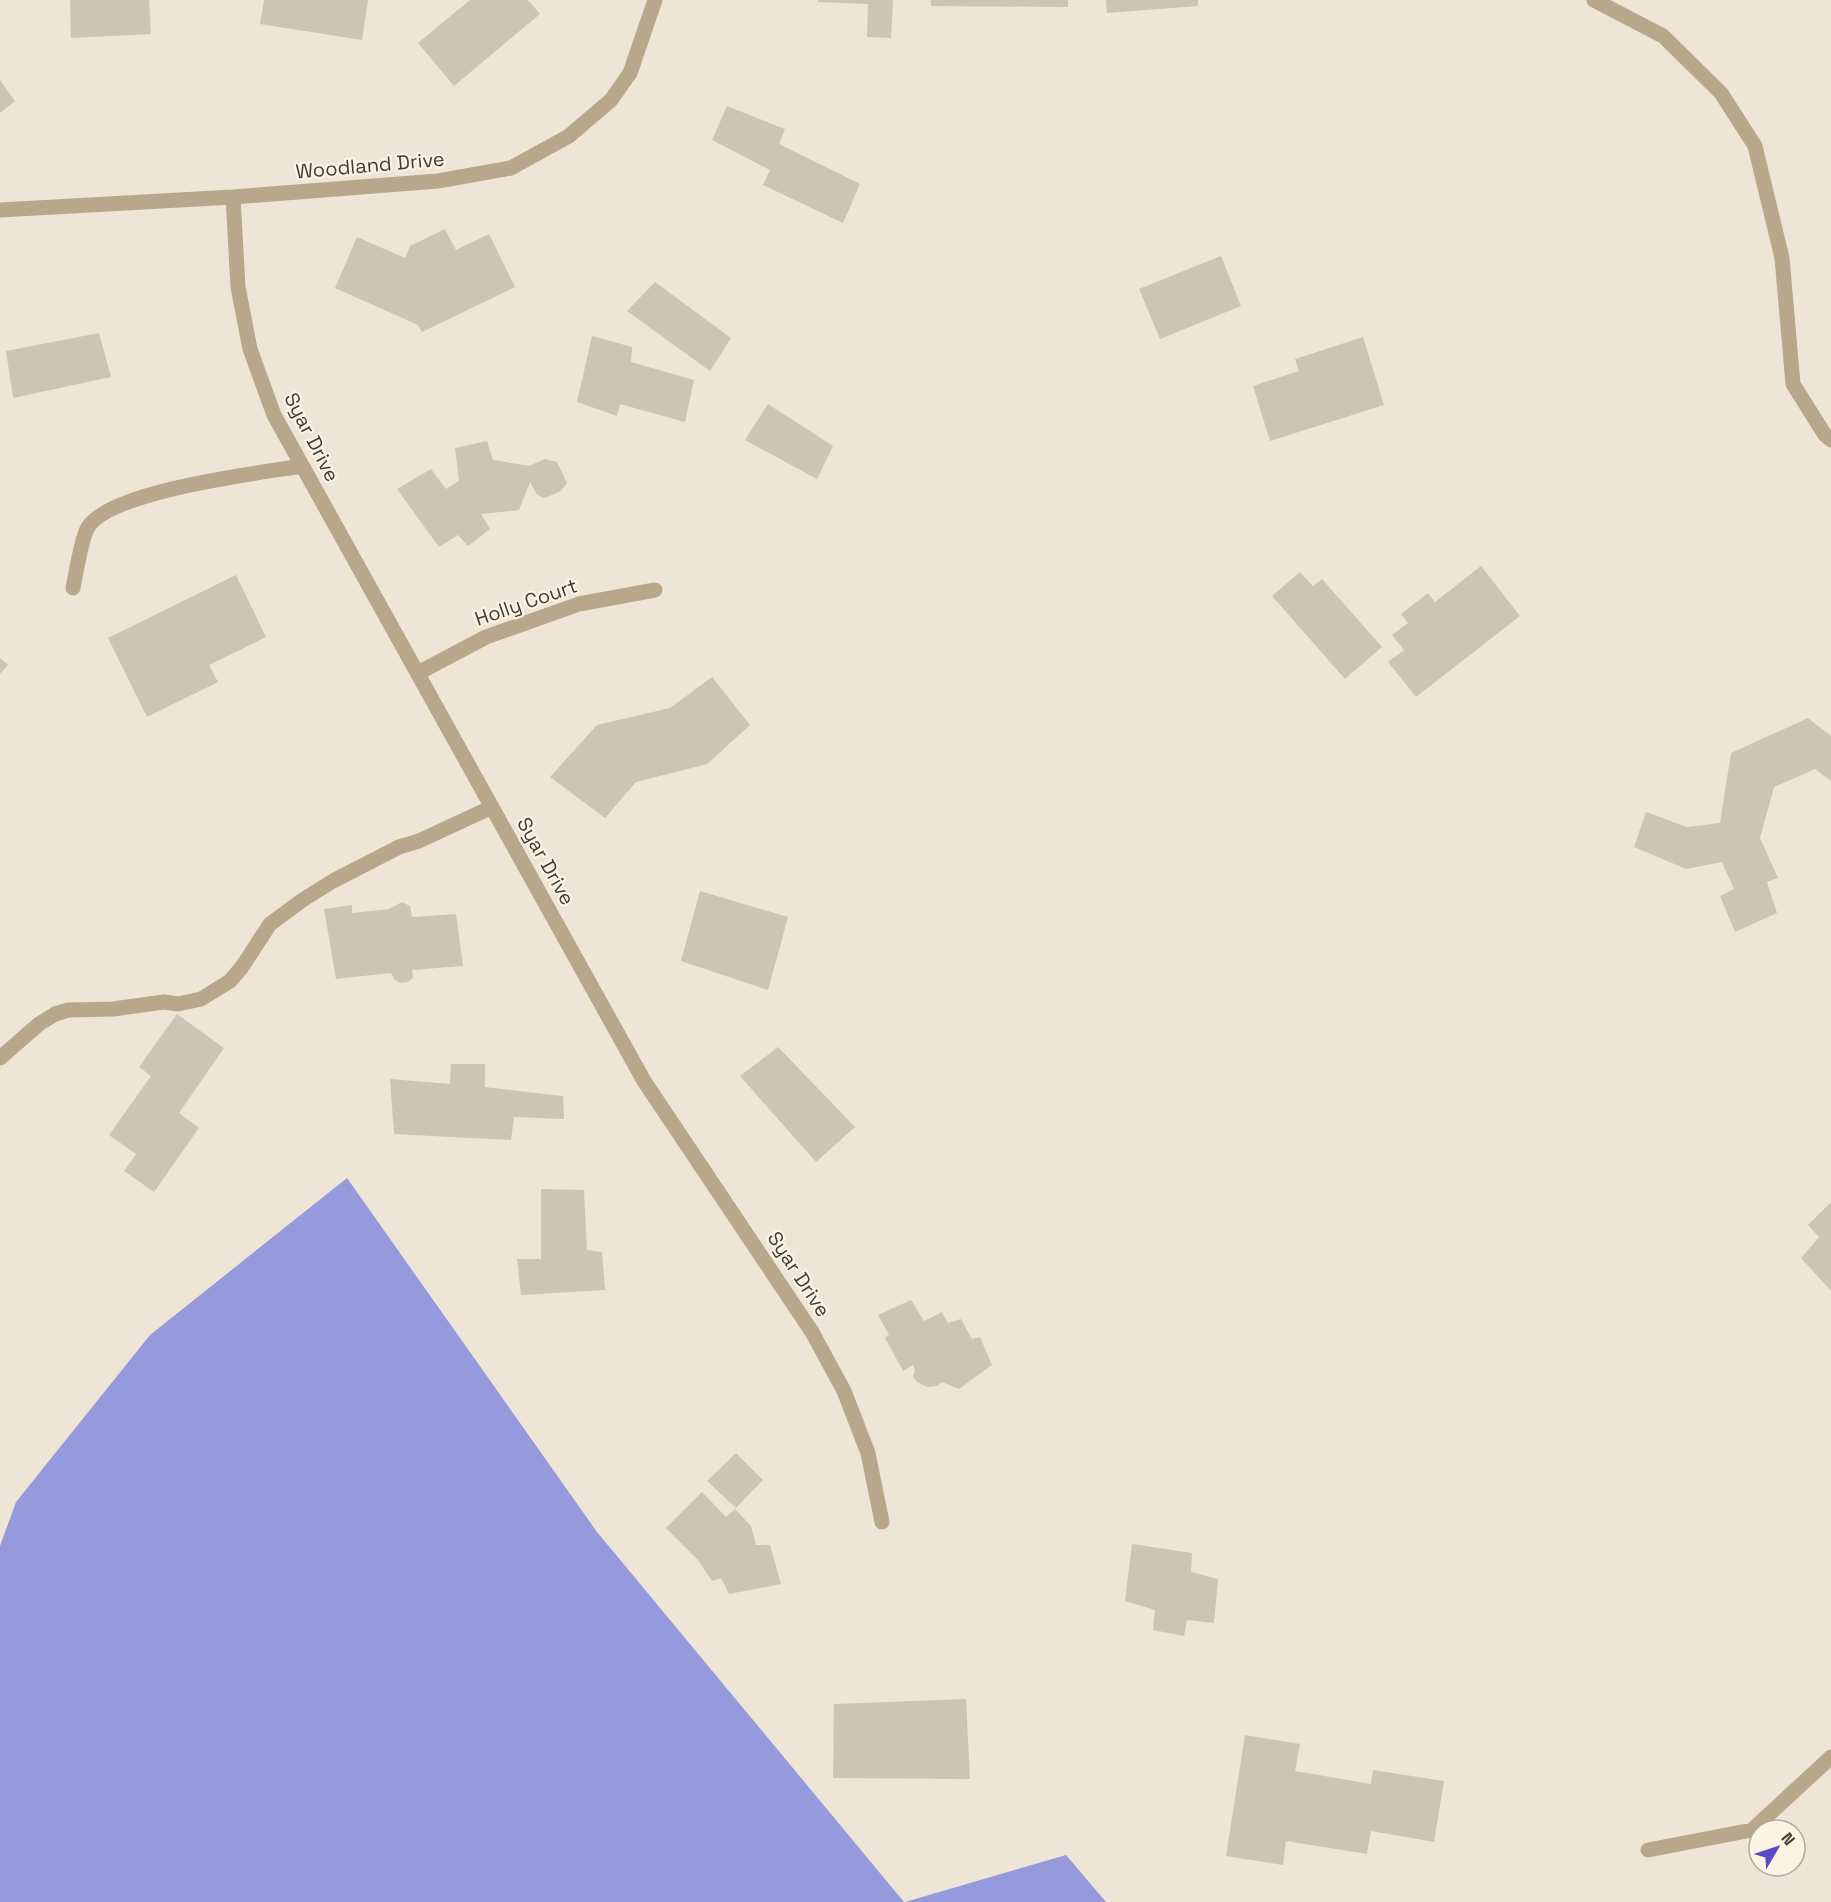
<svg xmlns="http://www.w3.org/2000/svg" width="1831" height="1902" font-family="'Space Grotesk',sans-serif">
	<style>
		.forest { fill: #959adc }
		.building { fill: #cdc4b5 }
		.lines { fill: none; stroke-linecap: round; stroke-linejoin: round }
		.minor { stroke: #b8a78b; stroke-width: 15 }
		.labels { text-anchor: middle; stroke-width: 4.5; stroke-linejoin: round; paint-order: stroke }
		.street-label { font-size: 20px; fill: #403d36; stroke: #fcf3e3 }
	</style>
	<rect width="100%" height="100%" fill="#efe5d6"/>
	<path class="forest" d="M 347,1178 L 597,1532 L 904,1902 L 0,1902 L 0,1546 L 16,1502 L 150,1335 Z
		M 1066,1855 L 1106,1902 L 905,1902 Z"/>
	<path class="building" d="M 70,0 L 149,0 L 151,34 L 71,38 Z
		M 264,0 L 368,0 L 362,40 L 260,24 Z
		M 470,0 L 528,0 L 540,14 L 454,86 L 418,43 Z
		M 818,0 L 893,0 L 891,38 L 867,37 L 868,4 L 818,2 Z
		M 931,0 L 1068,0 L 1068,7 L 931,6 Z
		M 1106,0 L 1198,0 L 1198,6 L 1107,13 Z
		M 0,80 L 15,101 L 0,113 Z
		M 727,106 L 785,129 L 779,144 L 860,184 L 843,223 L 763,185 L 770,170 L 712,140 Z
		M 445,229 L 456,250 L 489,234 L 515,287 L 422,332 L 418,325 L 335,288 L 357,237 L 405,258 L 410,246 Z
		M 1221,256 L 1241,306 L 1160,339 L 1139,289 Z
		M 655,282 L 731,338 L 710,371 L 627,311 Z
		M 99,333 L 111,377 L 13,398 L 6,351 Z
		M 592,336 L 632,347 L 631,362 L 694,380 L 685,422 L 620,404 L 617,416 L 577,402 Z
		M 1363,337 L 1384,405 L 1270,441 L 1253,386 L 1299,371 L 1295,359 Z
		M 768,404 L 833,446 L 817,479 L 745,440 Z
		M 487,441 L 493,460 L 529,466 L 545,459 L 557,462 L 567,483 L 561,491 L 545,498 L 537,495 L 530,482 L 519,510 L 481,514 L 490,529 L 468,546 L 458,535 L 439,547 L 397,489 L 431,469 L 446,489 L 459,481 L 455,448 Z
		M 1481,566 L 1520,616 L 1416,697 L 1388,662 L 1404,650 L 1392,635 L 1408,623 L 1401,614 L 1428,593 L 1435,602 Z
		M 1300,572 L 1313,586 L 1322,579 L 1382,647 L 1345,679 L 1272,596 Z
		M 236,575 L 266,637 L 209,665 L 218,682 L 147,717 L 108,638 Z
		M 0,658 L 8,665 L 0,674 Z
		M 712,677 L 750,725 L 707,764 L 636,782 L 605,818 L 550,777 L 597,725 L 670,708 Z
		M 1808,718 L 1831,736 L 1831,781 L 1815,769 L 1774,787 L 1760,838 L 1778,878 L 1767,882 L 1777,913 L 1735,932 L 1720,896 L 1734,889 L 1722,862 L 1686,869 L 1634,847 L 1646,812 L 1687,827 L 1720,823 L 1731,753 Z
		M 700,891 L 788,917 L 768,990 L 681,961 Z
		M 402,902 L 410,906 L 412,917 L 456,914 L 463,966 L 412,970 L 413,978 L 408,982 L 400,983 L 394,979 L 391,973 L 336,979 L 324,909 L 352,905 L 352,913 L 389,909 Z
		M 177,1014 L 224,1048 L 179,1113 L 199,1128 L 154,1192 L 124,1171 L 136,1154 L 109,1135 L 151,1076 L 139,1067 Z
		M 778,1047 L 855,1127 L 816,1162 L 740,1076 Z
		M 451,1064 L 485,1064 L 485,1087 L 563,1096 L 564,1119 L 514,1117 L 511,1140 L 394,1134 L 390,1079 L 450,1084 Z
		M 541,1189 L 584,1190 L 587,1250 L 602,1252 L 605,1290 L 521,1295 L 517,1259 L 541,1259 Z
		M 1831,1202 L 1831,1291 L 1801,1258 L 1819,1237 L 1808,1225 Z
		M 911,1300 L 924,1321 L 942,1312 L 948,1323 L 961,1319 L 972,1339 L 980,1337 L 992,1365 L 959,1389 L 942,1382 L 937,1386 L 928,1387 L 918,1383 L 913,1377 L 915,1370 L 913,1365 L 903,1371 L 885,1338 L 889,1335 L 878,1315 Z
		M 736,1453 L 763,1480 L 736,1508 L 707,1481 Z
		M 702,1492 L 726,1517 L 735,1509 L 751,1526 L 756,1545 L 770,1545 L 781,1584 L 729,1594 L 721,1578 L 712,1581 L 698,1560 L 666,1528 Z
		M 1132,1544 L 1192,1553 L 1191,1572 L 1218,1579 L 1214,1623 L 1187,1620 L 1184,1636 L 1153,1630 L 1155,1610 L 1125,1601 Z
		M 966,1699 L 970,1779 L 833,1778 L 834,1704 Z
		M 1245,1735 L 1300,1744 L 1295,1771 L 1371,1784 L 1373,1770 L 1444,1781 L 1434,1842 L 1371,1831 L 1367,1854 L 1286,1841 L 1283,1865 L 1226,1856 Z"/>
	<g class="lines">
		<path class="minor" d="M 1594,0 L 1663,36 L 1721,93 L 1755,146 L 1782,258 L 1793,384 L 1825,435 L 1831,440
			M 233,197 L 238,287 L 250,349 L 274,415 L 644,1081 L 812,1332 L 844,1391 L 868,1453 L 882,1522
			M 0,210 L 233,197 L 438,181 L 511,168 L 569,136 L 611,100 L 630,73 L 655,0
			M 73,588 C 76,573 81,541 87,529 C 106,491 259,473 302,466
			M 418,673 L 486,637 L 579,604 L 655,590
			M 0,1058 L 39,1024 L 55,1014 L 68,1010 L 113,1009 L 164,1002 L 178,1004 L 201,999 L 230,981 L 242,967 L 270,924 L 304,899 L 333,881 L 399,847 L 419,841 L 492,807
			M 1648,1850 L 1752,1830 L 1831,1757"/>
	</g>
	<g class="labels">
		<g class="street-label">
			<text transform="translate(370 165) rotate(-5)" y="7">Woodland Drive</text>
			<text transform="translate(312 437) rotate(63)" y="7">Syar Drive</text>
			<text transform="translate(526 602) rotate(-19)" y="7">Holly Court</text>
			<text transform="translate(546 861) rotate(61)" y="7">Syar Drive</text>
			<text transform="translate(799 1274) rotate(57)" y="7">Syar Drive</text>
		</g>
	</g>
	<g transform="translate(1777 1848) rotate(51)"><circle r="28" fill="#fcf3e3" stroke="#b1aa9e" stroke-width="1.5"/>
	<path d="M0-4.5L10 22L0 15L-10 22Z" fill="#564ec5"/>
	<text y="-9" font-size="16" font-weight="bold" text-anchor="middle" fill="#403d36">N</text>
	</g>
</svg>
